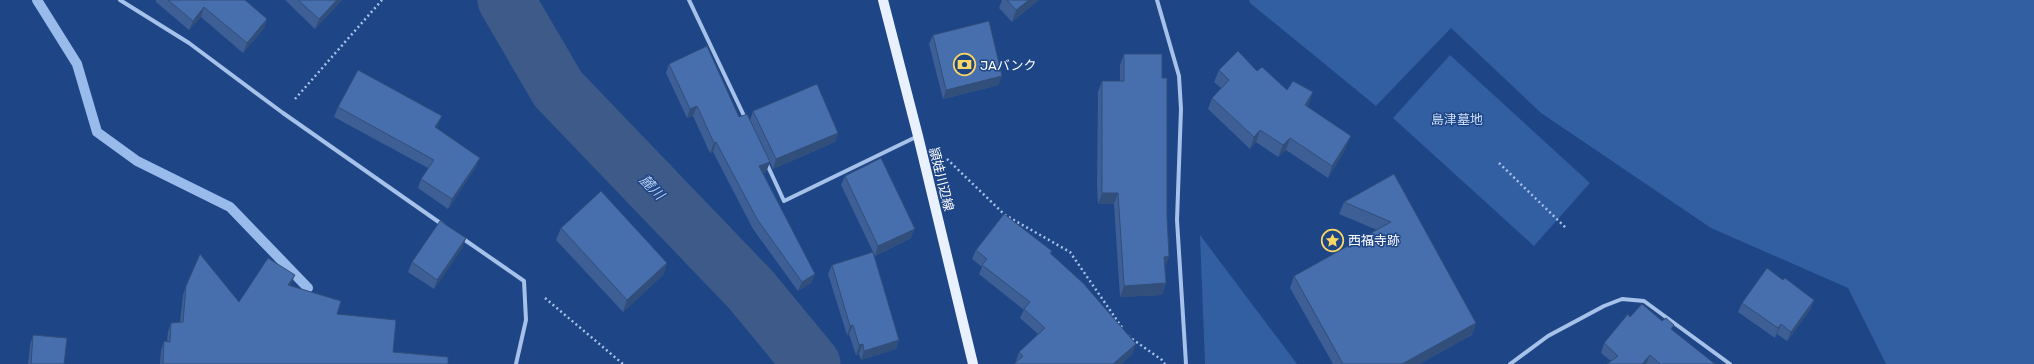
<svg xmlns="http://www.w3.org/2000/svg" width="2034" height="364" font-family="Rubik,'Noto Sans JP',sans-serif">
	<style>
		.green { fill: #325ea2 }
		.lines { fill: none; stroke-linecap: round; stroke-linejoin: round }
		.stream { stroke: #99bbec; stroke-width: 10 }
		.river { stroke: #3d5a89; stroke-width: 57 }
		.path { stroke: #a6c1ea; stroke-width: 2.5; stroke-dasharray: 2 3; stroke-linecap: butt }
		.street { stroke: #a6c1ea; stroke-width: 4 }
		.primary { stroke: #eaf1fe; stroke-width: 10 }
		.wall { fill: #3d5f96 }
		.shaded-wall { fill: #324e7a }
		.building { fill: #476fae; stroke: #324e7a }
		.labels { text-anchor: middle; stroke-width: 3; stroke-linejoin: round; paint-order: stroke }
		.poi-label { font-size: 13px; fill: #fff; stroke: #1e4585; text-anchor: start }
		.park-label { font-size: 13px; fill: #cbddf7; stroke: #1e4585 }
		.street-label { font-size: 13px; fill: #fff; stroke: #1e4585 }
		.water-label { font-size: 14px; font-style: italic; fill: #b2cbf2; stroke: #1e4585 }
	</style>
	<rect width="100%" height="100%" fill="#1e4585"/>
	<path class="green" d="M 1249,0 L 2034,0 L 2034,364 L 1886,364 L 1848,288 L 1711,228 L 1541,113 L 1451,28 L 1376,106 L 1250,3 Z
		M 1450,55 L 1590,183 L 1534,246 L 1393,118 Z
		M 1200,235 L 1297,364 L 1205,364 Z"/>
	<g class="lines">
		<path class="stream" d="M 37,0 L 77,64 L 97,132 L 137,161 L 230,207 L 308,288"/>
		<path class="river" d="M 506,0 L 558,89 L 751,290 L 812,364"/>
		<path class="path" d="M 295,99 L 382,0
			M 947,159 L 1005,215 L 1070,252 L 1123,329
			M 1499,163 L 1566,228
			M 545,298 L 623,364
			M 1128,336 L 1162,360 L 1165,364"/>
		<path class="street" d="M 120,0 L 189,43 L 283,113 L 443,225
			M 689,0 L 746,120
			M 1157,0 L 1179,76 L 1181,109 L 1177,220 L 1186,364
			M 766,162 L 784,201 L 918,136
			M 462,238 L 524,281 L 526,320 L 516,364
			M 1510,364 L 1548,336 L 1604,306 L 1622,299 L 1644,301 L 1730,364"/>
		<path class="primary" d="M 883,0 L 918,136 L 973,364"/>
	</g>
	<path class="wall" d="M 156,0 L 245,0 L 267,19 L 264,28 L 243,53 L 201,17 L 189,30 L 156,2 Z
		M 285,0 L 342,0 L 315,29 Z
		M 1002,0 L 1039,0 L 1012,22 L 999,8 Z
		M 933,35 L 999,85 L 943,99 L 929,44 Z
		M 1124,54 L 1162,78 L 1167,218 L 1169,256 L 1165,267 L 1166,283 L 1162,295 L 1120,297 L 1114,204 L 1098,204 L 1097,186 L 1098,92 L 1102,81 L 1120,81 L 1120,65 Z
		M 669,64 L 739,117 L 750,120 L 753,111 L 838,133 L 835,142 L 773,169 L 770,162 L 766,172 L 763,173 L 815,274 L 811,283 L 798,291 L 753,229 L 713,152 L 710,153 L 693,116 L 687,118 L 666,73 Z
		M 1219,70 L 1257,71 L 1309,104 L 1307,107 L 1346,148 L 1328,178 L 1286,150 L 1278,157 L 1256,142 L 1250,149 L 1208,109 L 1212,98 L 1221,88 L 1214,82 Z
		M 338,107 L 438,125 L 436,128 L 476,167 L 448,209 L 418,188 L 421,179 L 428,168 L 334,117 Z
		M 1394,174 L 1476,323 L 1472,335 L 1419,364 L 1333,364 L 1290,288 L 1294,276 L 1377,230 L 1339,214 L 1344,202 Z
		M 845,176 L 911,238 L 875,256 L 841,185 Z
		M 561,228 L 667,263 L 663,275 L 623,312 L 556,240 Z
		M 466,238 L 462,248 L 434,289 L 408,272 L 412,262 Z
		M 976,250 L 1052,251 L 1051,254 L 1133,353 L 1121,364 L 1014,364 L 1016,362 L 1016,361 L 1019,352 L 1038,334 L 1020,318 L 1024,310 L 979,274 L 982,267 L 972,259 Z
		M 832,265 L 899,340 L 896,349 L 861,360 L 859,354 L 856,355 L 849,334 L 847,335 L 828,274 Z
		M 1783,280 L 1814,300 L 1810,310 L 1787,341 L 1777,334 L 1775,338 L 1738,312 L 1742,303 Z
		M 186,286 L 239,302 L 291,286 L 337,314 L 393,352 L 448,364 L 160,364 L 161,351 L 164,341 L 167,341 L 168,332 L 171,323 L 180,322 L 183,295 Z
		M 1672,330 L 1715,364 L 1607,364 L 1611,361 L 1601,353 L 1604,343 Z
		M 33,335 L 64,364 L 28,364 L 30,345 Z"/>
	<path class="shaded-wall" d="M 337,0 L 342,0 L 315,29 L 319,19 Z
		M 1029,0 L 1039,0 L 1012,22 L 1016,10 Z
		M 204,7 L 201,17 L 189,30 L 193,21 Z
		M 267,19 L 264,28 L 243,53 L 247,43 Z
		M 1002,76 L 999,85 L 943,99 L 946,90 Z
		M 1313,92 L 1309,104 L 1301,117 L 1305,105 Z
		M 697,106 L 693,116 L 687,118 L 690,109 Z
		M 442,116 L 438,125 L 432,137 L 435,127 Z
		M 1260,130 L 1256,142 L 1250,149 L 1254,137 Z
		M 838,133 L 835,142 L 773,169 L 776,159 Z
		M 1351,136 L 1346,148 L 1328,178 L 1332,166 Z
		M 1290,138 L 1286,150 L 1278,157 L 1283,145 Z
		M 716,142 L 713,152 L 710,153 L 714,143 Z
		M 480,158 L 476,167 L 448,209 L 452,199 Z
		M 770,162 L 766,172 L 756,176 L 759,166 Z
		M 1102,193 L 1118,193 L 1114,204 L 1098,204 Z
		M 915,229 L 911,238 L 875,256 L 878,246 Z
		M 466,238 L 462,248 L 434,289 L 437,280 Z
		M 1169,256 L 1165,267 L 1164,257 Z
		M 667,263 L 663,275 L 623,312 L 627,300 Z
		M 815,274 L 811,283 L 798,291 L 802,282 Z
		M 295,275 L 291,285 L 285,294 L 288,285 Z
		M 1166,283 L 1162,295 L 1120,297 L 1124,286 Z
		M 1814,300 L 1810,310 L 1787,341 L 1791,332 Z
		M 1476,323 L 1472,335 L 1419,364 L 1402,364 Z
		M 1781,324 L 1777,334 L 1775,338 L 1778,328 Z
		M 853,325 L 849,334 L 847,335 L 850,326 Z
		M 899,340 L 896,349 L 861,360 L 864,351 Z
		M 863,344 L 859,354 L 856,355 L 859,345 Z
		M 1136,344 L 1133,353 L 1121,364 L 1113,364 Z
		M 1650,355 L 1646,364 L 1642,364 Z"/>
	<path class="building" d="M 168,0 L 245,0 L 267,19 L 247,43 L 204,7 L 193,21 Z
		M 298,0 L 337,0 L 319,19 Z
		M 1007,0 L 1029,0 L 1016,10 Z
		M 989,21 L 1002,76 L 946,90 L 933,35 Z
		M 707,46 L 739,117 L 747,114 L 770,162 L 759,166 L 815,274 L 802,282 L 757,219 L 716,142 L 714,143 L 697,106 L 690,109 L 669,64 Z
		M 1238,51 L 1257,71 L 1262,67 L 1287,90 L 1293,81 L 1313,92 L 1305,105 L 1351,136 L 1332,166 L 1290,138 L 1283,145 L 1260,130 L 1254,137 L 1212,98 L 1229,80 L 1219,70 Z
		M 1124,54 L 1162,54 L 1162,78 L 1167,78 L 1167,218 L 1169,256 L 1164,257 L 1166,283 L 1124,286 L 1118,193 L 1102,193 L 1102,81 L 1124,81 Z
		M 358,70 L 442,116 L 435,127 L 480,158 L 452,199 L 421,179 L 434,160 L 338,107 Z
		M 817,84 L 838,133 L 776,159 L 753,111 Z
		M 881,158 L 915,229 L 878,246 L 845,176 Z
		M 1394,174 L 1476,323 L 1402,364 L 1343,364 L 1294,276 L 1391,222 L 1344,202 Z
		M 601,191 L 667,263 L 627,300 L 561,228 Z
		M 1004,214 L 1052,251 L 1050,253 L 1083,283 L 1136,344 L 1113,364 L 1014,364 L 1023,356 L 1019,352 L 1045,328 L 1024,309 L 1030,302 L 982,265 L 987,259 L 976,250 Z
		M 440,221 L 466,238 L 437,280 L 412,262 Z
		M 873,252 L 899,340 L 864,351 L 863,344 L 859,345 L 853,325 L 850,326 L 832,265 Z
		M 200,254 L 239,302 L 268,258 L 295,275 L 288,285 L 341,301 L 337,314 L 396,320 L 393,352 L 448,357 L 448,364 L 163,364 L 164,341 L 170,342 L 171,323 L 183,322 L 186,286 Z
		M 1767,268 L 1783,280 L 1785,278 L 1814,300 L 1791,332 L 1781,324 L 1778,328 L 1742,303 Z
		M 1642,304 L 1662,321 L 1666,318 L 1674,325 L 1671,329 L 1715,364 L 1660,364 L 1650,355 L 1642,364 L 1607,364 L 1618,356 L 1604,343 L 1628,314 L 1630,317 Z
		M 33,335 L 67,338 L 64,364 L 31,364 Z"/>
	<defs>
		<symbol id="bank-ring" viewBox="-11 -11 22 22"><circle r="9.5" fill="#1e4585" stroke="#f9d665" stroke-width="1.5"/><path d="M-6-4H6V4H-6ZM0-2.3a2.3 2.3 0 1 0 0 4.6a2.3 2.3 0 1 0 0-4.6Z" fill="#f9d665"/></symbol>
		<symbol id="sight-ring" viewBox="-11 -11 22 22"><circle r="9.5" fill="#1e4585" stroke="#f9d665" stroke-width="1.5"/><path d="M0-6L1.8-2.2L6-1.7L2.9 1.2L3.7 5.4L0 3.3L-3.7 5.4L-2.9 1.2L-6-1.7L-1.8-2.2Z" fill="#f9d665"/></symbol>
	</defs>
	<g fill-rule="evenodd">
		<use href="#bank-ring" x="952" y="52" width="25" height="25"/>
		<use href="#sight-ring" x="1320" y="228" width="25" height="25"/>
	</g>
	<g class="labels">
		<g class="poi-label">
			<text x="980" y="70">JAバンク</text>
			<text x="1348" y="245">西福寺跡</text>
		</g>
		<g class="park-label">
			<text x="1457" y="124">島津墓地</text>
		</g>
		<g class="street-label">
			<text transform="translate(942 179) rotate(76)" y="5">頴娃川辺線</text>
		</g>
		<g class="water-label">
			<text transform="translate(652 187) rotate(46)" y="5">麓川</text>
		</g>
	</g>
</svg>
